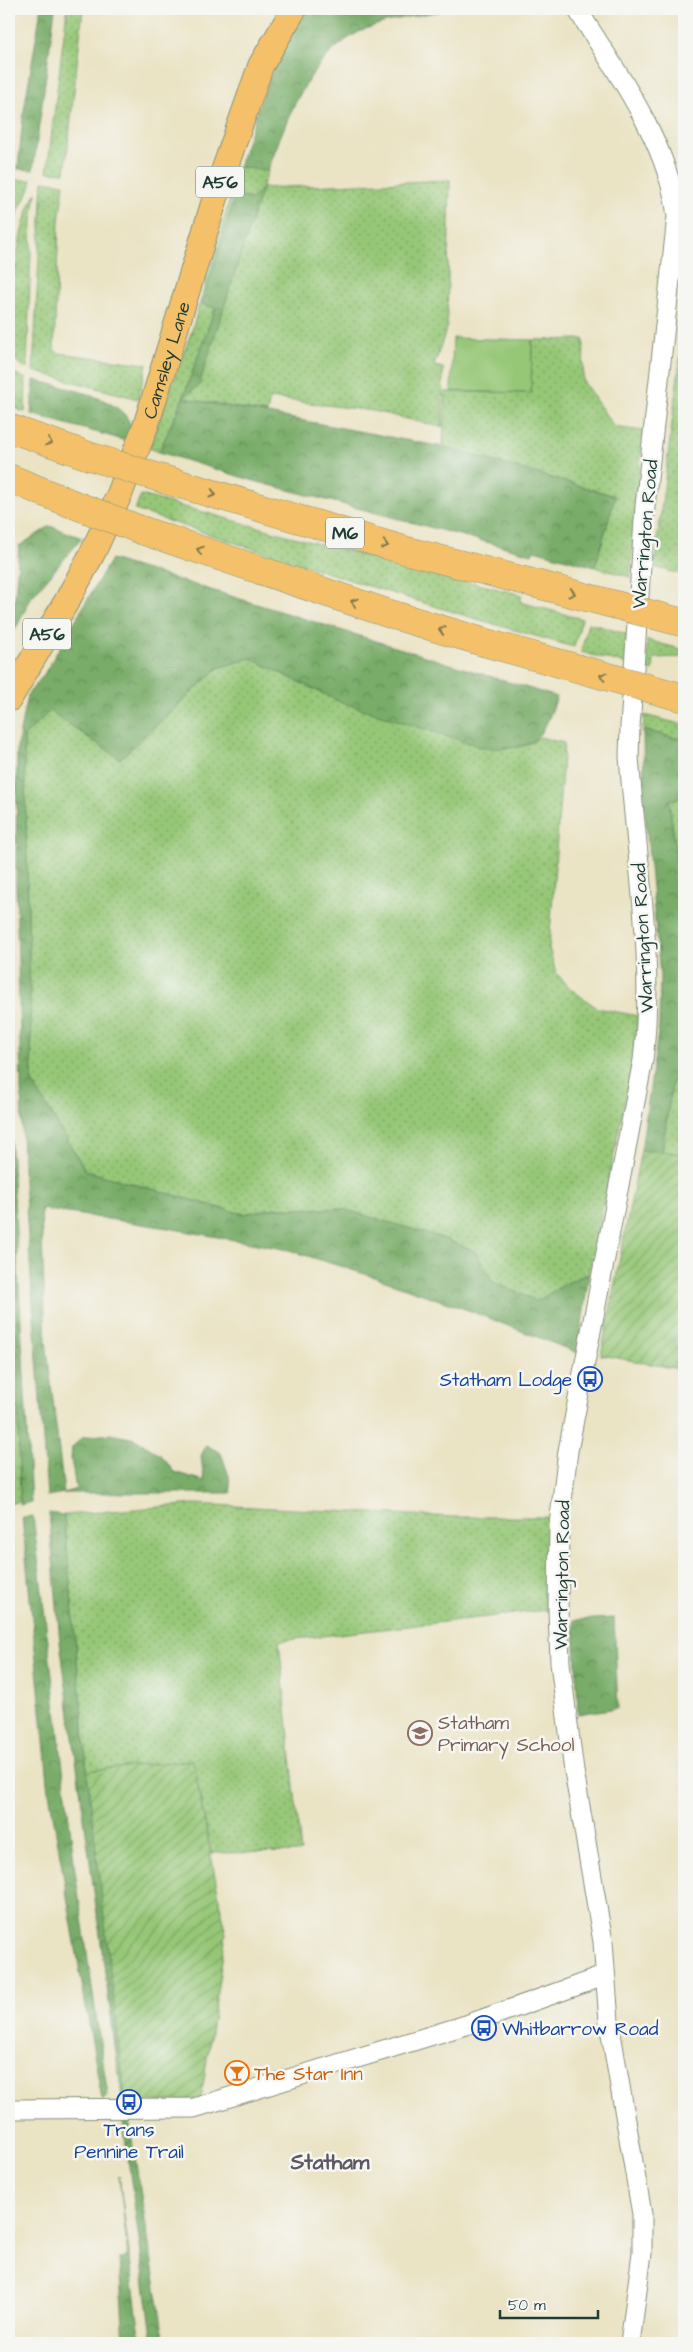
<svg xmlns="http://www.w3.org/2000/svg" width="693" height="2352" font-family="'Architects Daughter',sans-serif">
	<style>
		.grass { fill: url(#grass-dots); stroke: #5a8256; fill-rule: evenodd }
		.forest { fill: url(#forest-crowns); stroke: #4c744e }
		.park { fill: #96c777; stroke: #5a8256 }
		.garden { fill: url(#garden-furrows); stroke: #5a8256 }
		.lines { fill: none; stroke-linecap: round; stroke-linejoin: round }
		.tertiary-casing { stroke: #84907c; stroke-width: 21 }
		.primary-casing { stroke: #84907c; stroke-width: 27 }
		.motorway-casing { stroke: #84907c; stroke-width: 29 }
		.tertiary { stroke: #fff; stroke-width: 19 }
		.primary { stroke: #f4c16a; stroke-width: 25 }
		.motorway { stroke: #f4c16a; stroke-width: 28 }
		.motorway-bridge-casing { stroke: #84907c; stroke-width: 29; stroke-linecap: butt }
		.motorway-bridge { stroke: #f4c16a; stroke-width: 28 }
		.oneway { stroke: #7f784c }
		.labels { text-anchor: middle; stroke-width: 5; stroke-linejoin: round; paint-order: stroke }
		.shield { fill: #f6f6f2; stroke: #60746d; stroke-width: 1 }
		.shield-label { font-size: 18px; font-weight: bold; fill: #1f3d34 }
		.street-label { font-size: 19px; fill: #1f3d34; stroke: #f6f6f2 }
		.transit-label { font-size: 19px; fill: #164399; stroke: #f6f6f2; text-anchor: end }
		.education-label { font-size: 19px; fill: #785e54; stroke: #f6f6f2; text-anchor: start }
		.food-label { font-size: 19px; fill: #c56008; stroke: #f6f6f2; text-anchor: start }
		.quarter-label { font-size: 21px; font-weight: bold; fill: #5c5962; stroke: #f6f6f2 }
	</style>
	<defs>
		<pattern id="grass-dots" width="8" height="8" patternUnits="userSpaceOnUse" patternTransform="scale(1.25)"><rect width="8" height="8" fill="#96c777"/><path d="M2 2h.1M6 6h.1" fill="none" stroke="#7aa362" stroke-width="1.8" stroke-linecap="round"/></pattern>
		<pattern id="forest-crowns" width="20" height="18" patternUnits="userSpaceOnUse" patternTransform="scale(1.25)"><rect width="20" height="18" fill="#78ac68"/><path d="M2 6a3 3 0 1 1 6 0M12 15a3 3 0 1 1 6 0" fill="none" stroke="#628d56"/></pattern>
		<pattern id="garden-furrows" width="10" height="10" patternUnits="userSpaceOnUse" patternTransform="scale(1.25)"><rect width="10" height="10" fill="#96c777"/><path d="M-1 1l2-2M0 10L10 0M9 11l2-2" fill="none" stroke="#7aa362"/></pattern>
	</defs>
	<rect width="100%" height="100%" fill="#f6f6f2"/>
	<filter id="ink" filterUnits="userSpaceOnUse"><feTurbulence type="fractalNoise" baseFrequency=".02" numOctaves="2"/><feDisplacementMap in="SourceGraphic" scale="10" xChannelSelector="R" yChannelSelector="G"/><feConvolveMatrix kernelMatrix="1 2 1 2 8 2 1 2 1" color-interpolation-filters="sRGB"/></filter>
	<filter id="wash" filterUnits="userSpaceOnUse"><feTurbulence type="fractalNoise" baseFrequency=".0096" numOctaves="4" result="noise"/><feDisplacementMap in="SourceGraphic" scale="20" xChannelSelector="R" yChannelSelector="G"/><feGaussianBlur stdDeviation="1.12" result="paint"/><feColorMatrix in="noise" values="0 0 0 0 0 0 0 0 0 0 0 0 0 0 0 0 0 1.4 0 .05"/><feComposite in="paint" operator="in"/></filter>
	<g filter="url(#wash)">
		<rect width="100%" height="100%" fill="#eae3c4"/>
		<path class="grass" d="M 67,9 L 83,9 L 65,173 L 47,172 Z
			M 239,167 L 268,171 L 262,188 L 450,180 L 447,327 L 434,366 L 443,368 L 442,427 L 373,411 L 270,398 L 267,413 L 183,398 L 159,452 L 149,448 L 192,330 ZM 261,189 L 199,385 L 216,308 L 202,304 L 236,196 L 251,199 Z
			M 16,180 L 32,180 C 30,194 20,204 16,217 C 11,233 10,249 9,265 L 9,220 L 14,182 Z
			M 43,181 L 64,184 L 59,222 L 54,350 L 58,353 L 147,364 L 138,399 L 33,371 Z
			M 36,193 L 32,220 L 27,369 L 16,361 L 9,347 C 13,305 14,228 36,193 Z
			M 584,339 L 583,381 L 614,427 L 643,431 L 630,577 L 595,567 L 615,496 L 443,447 L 445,392 L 531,393 L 532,340 Z
			M 681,352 L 684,352 L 684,575 L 654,567 Z
			M 9,368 L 16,374 L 26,379 L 25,412 L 9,406 Z
			M 141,495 L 323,545 L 522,595 L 520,602 L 582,619 L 574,647 C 426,606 281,558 135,510 Z
			M 588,623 L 627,634 L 626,664 L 581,652 Z
			M 647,640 L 684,650 L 684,657 L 654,658 L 653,671 L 647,669 Z
			M 250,658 L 340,702 L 525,746 L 540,737 L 564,743 L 549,948 L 556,973 L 572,990 L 597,1008 L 638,1016 L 630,1077 L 589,1273 L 567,1283 L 537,1301 L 493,1282 L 475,1251 L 439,1237 L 342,1209 L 275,1208 L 243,1214 L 86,1171 L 32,1082 L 24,736 L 50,711 L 120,759 L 218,668 Z
			M 644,715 L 684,725 L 684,740 L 643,730 Z
			M 684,798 L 684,1154 L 662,1152 C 670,1093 681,1033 683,974 C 685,916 676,857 669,799 Z
			M 9,1292 L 16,1292 L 27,1499 L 9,1504 Z
			M 194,1504 L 454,1517 L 548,1517 L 547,1610 L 279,1641 L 301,1852 L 211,1853 L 193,1760 L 87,1771 L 64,1515 Z"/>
		<path class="forest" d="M 41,9 L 55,9 L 33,170 L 18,169 L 23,116 Z
			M 308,9 L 442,9 L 442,11 C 415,16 382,20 357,33 C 307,61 286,120 268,171 L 239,167 C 257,112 273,56 308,9 Z
			M 262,188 L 199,385 L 183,398 L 443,447 L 615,496 L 595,567 L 534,550 L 532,554 L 254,481 L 159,452 L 183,398 L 215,308 L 202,304 L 235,196 L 251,199 Z
			M 34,380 C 57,386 124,397 130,425 C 131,430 128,436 127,441 L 31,414 Z
			M 9,522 L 13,524 L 9,578 Z
			M 50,526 L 82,538 L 31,598 L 12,636 L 19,546 Z
			M 111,559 L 557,697 C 541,742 534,751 484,748 L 340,702 L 250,658 L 218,668 L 120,759 L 50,711 L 24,736 L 32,1082 L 86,1171 L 243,1214 L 275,1208 L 343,1209 L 439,1237 L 475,1251 L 493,1282 L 537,1301 L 567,1283 L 589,1273 L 578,1353 L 465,1309 L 371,1276 L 289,1250 L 168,1228 L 41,1209 L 46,1341 L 64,1493 L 76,1489 L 71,1459 L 72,1447 L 83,1437 L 110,1434 L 135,1439 L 162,1456 L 174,1472 L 204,1481 L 201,1456 L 206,1445 L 221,1453 L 229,1476 L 231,1493 L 64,1493 L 47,1496 L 23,1168 L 16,883 L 17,747 L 27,695 L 43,676 Z
			M 643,730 L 684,740 L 684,798 L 669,800 C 676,858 685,916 683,974 C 681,1034 670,1093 662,1152 L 641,1150 L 659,1026 L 660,975 L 644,802 Z
			M 9,1107 L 31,1502 L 20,1505 L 16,1292 L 9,1206 Z
			M 49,1513 L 64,1515 L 87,1771 L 129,2098 L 122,2097 L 60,1642 Z
			M 33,1516 L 76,1878 L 108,2096 L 102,2100 L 49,1792 L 22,1517 Z
			M 614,1618 L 618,1708 L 578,1714 L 574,1620 Z
			M 129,2121 L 165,2343 L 153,2343 L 123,2122 Z
			M 119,2176 L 141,2343 L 124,2343 L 119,2259 L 128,2256 Z"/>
		<path class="park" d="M 453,338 L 532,340 L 531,393 L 451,391 Z"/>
		<path class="garden" d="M 641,1150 L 684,1154 L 684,1370 L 601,1355 Z
			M 193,1760 L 226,1934 L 201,2099 L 126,2104 L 87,1771 Z"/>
	</g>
	<g filter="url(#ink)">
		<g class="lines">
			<defs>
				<path id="tertiary" d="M 577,9 C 616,71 669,143 677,217 L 645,506 L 630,727 L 629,756 C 636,857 655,959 643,1060 L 568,1451 L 559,1525 L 558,1611 L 560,1663 L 574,1771 L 603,1942 L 609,2022 L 642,2214 L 642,2253 L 630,2343
					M 9,2109 L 194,2108 L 469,2024 L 598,1978 L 605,1974"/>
				<g id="primary">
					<path id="s1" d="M 9,699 L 68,599 L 93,552 L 120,493 L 147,422 L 222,176 L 261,65 L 294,9"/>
				</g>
				<path id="motorway" d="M 9,428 L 89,456
					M 9,478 L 70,503
					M 166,480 L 404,550 L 525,581
					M 144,531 L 387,613 L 483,642"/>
			</defs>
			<use href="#tertiary" class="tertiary-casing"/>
			<use href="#primary" class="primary-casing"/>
			<use href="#motorway" class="motorway-casing"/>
			<use href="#tertiary" class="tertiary"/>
			<use href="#primary" class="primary"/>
			<use href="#motorway" class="motorway"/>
			<defs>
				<path id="motorway-bridge" d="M 89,456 L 166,480
					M 70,503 L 144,531
					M 525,581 L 684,623
					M 483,642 L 684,698"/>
			</defs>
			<use href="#motorway-bridge" class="motorway-bridge-casing"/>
			<use href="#motorway-bridge" class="motorway-bridge"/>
		</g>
		<defs><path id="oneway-chevron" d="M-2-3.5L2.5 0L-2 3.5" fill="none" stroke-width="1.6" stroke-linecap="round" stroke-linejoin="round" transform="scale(1.25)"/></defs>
		<g class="oneway">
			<use href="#oneway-chevron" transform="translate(49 442) rotate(19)"/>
			<use href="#oneway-chevron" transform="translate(213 494) rotate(16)"/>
			<use href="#oneway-chevron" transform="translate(385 545) rotate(16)"/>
			<use href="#oneway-chevron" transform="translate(200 550) rotate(-161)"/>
			<use href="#oneway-chevron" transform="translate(572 593) rotate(15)"/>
			<use href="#oneway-chevron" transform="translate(354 602) rotate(-162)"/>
			<use href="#oneway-chevron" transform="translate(442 630) rotate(-163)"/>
			<use href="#oneway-chevron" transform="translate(603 676) rotate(-165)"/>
		</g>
	</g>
	<defs>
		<symbol id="bus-ring" viewBox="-11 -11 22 22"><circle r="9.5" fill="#f6f6f2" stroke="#1a4fb4" stroke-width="1.5"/><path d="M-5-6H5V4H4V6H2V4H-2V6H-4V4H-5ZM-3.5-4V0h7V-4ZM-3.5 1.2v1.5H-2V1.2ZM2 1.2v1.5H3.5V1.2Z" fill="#1a4fb4"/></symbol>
		<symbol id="school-ring" viewBox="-11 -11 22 22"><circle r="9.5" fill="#f6f6f2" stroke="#8d6e63" stroke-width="1.5"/><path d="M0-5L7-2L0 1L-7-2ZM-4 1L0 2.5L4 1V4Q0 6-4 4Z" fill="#8d6e63"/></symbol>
		<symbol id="bar-ring" viewBox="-11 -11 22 22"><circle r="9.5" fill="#f6f6f2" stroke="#e8710a" stroke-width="1.5"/><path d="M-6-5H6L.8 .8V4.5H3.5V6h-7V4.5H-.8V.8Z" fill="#e8710a"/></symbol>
	</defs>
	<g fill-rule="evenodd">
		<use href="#bus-ring" x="576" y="1365" width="28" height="28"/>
		<use href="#school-ring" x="406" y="1719" width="28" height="28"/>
		<use href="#bus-ring" x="470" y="2014" width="28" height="28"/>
		<use href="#bar-ring" x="223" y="2059" width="28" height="28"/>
		<use href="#bus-ring" x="115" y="2088" width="28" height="28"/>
	</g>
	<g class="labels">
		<g class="shield">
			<rect x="196" y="166.5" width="48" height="31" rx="4"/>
			<rect x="326" y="517.5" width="38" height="31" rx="4"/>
			<rect x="23" y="618.5" width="48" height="31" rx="4"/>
		</g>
		<g class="shield-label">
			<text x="220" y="188">A56</text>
			<text x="345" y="539">M6</text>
			<text x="47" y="640">A56</text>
		</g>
		<g class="street-label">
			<text dy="7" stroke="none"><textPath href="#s1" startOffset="375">Camsley Lane</textPath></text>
			<text transform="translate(644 534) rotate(-85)" y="7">Warrington Road</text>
			<text transform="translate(642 938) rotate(-93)" y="7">Warrington Road</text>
			<text transform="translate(561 1575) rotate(-89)" y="7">Warrington Road</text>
		</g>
		<g class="transit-label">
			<text x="572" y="1386">Statham Lodge</text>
			<text x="502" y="2035" text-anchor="start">Whitbarrow Road</text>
			<text x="129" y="2136" text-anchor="middle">Trans<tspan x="129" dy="22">Pennine Trail</tspan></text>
		</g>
		<g class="education-label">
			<text x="438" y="1729">Statham<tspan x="438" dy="22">Primary School</tspan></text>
		</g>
		<g class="food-label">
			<text x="254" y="2080">The Star Inn</text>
		</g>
		<g class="quarter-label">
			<text x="330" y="2169">Statham</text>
		</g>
	</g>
	<rect width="693" height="2352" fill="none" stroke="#f6f6f2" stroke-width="30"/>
	<path d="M500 2310v8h98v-8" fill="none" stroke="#1f3d34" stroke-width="2.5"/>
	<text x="508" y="2310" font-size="15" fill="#1f3d34" stroke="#f6f6f2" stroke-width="4" paint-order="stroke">50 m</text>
</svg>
